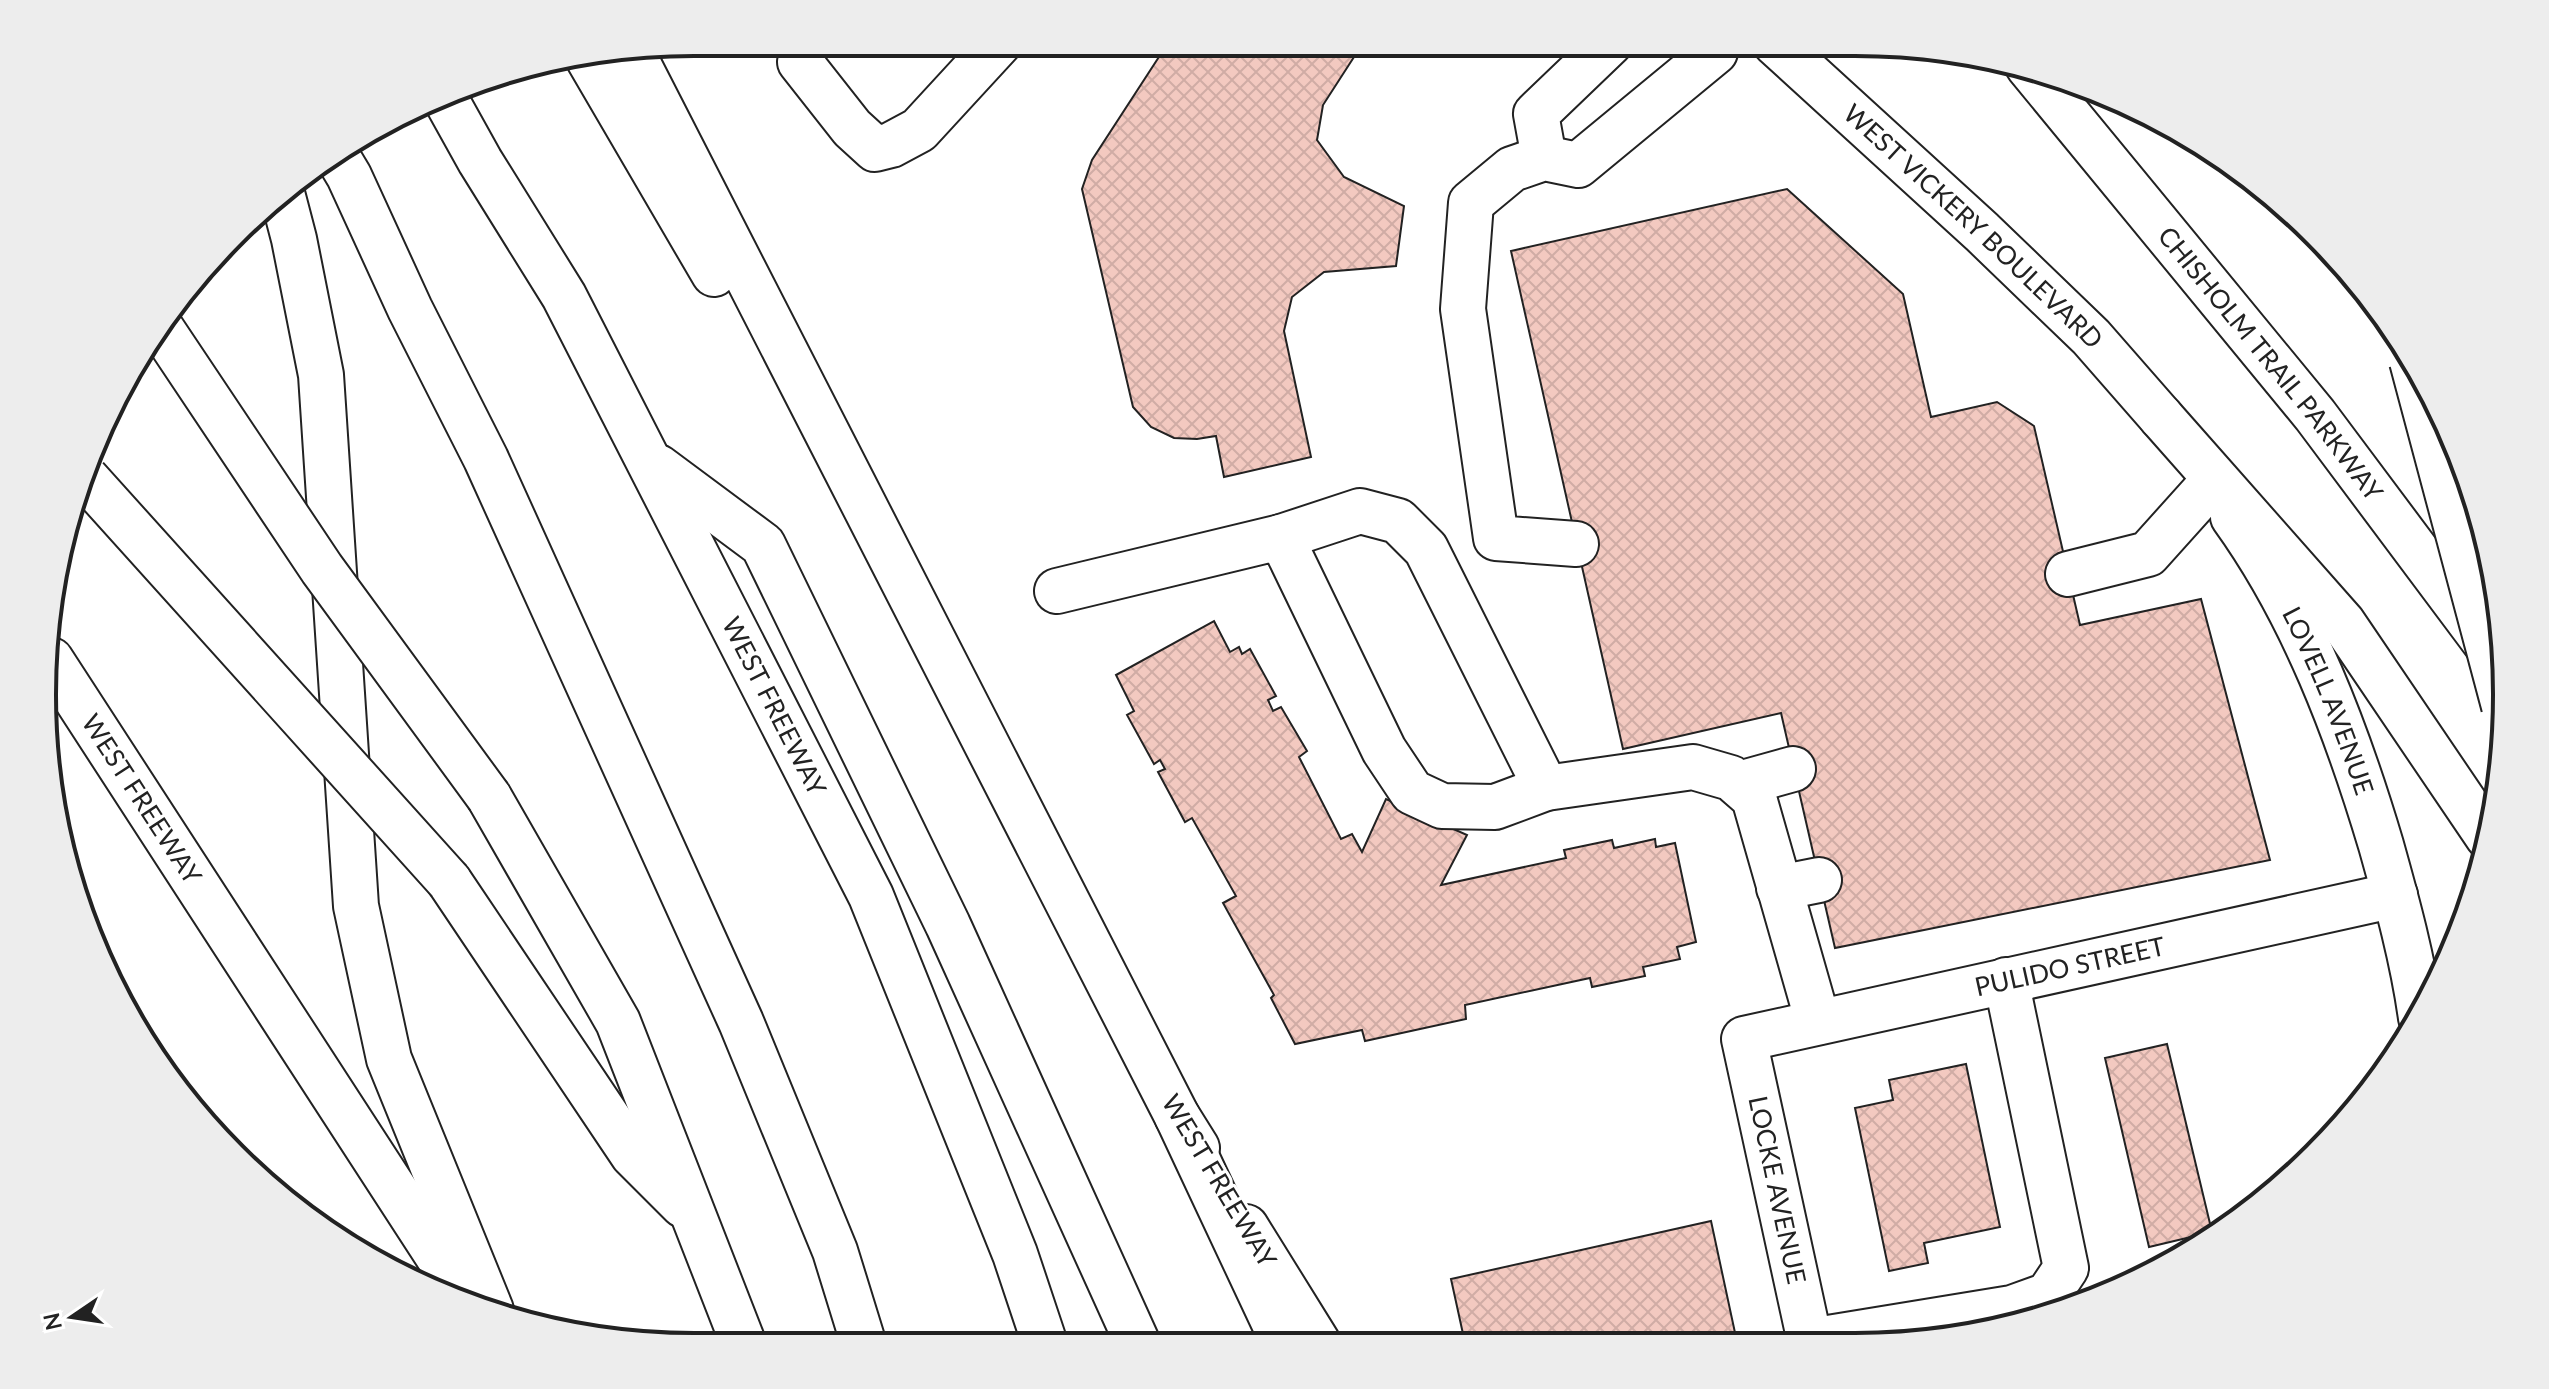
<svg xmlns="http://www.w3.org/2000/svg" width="2549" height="1389" font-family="Lato,sans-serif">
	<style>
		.building { fill: url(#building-cross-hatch); stroke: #222; stroke-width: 2 }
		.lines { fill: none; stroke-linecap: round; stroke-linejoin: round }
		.minor-casing { stroke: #222; stroke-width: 48 }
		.major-casing { stroke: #222; stroke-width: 48 }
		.highway-casing { stroke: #222; stroke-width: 48 }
		.minor { stroke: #fff; stroke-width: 44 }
		.major { stroke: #fff; stroke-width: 44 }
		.highway { stroke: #fff; stroke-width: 44 }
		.major-bridge-casing { stroke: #222; stroke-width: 48; stroke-linecap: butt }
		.highway-bridge-casing { stroke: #222; stroke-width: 48; stroke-linecap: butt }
		.major-bridge { stroke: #fff; stroke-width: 44 }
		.highway-bridge { stroke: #fff; stroke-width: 44 }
		.labels { text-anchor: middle; stroke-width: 6; stroke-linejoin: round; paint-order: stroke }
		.street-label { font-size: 26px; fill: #222; stroke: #fff }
		.rim { fill: none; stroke: #222; stroke-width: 4 }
	</style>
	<defs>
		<pattern id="building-cross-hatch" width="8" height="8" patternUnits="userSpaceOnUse" patternTransform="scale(2)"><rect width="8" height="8" fill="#f3c9c0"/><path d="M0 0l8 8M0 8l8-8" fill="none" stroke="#d0aca5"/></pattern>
	</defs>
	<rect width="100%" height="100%" fill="#fff"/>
	<path class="building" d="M 1168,43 L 1363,43 L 1323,105 L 1317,140 L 1344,177 L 1404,206 L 1396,266 L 1324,272 L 1292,297 L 1284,331 L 1311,457 L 1224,477 L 1216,436 L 1197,439 L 1174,438 L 1151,427 L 1133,407 L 1082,189 L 1092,160 Z
		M 1787,189 L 1903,294 L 1931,417 L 1997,402 L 2034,426 L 2080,625 L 2201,599 L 2270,860 L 1835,948 L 1781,713 L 1623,749 L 1511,251 Z
		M 1214,621 L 1230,652 L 1239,647 L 1242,654 L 1250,649 L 1276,696 L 1268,700 L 1273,711 L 1281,707 L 1307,751 L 1299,757 L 1341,839 L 1352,834 L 1362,852 L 1386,799 L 1467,835 L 1441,885 L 1566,858 L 1564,850 L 1612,840 L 1614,848 L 1655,839 L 1656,847 L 1675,843 L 1696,942 L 1677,947 L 1680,959 L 1643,967 L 1645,976 L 1592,987 L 1590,978 L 1465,1005 L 1466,1019 L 1365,1041 L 1362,1030 L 1295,1044 L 1271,998 L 1274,995 L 1223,903 L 1236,896 L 1192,818 L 1185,822 L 1158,772 L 1165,769 L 1160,760 L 1154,764 L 1127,715 L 1134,711 L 1116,675 Z
		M 2167,1044 L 2212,1232 L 2149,1247 L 2105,1058 Z
		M 1966,1064 L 2000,1227 L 1924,1243 L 1928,1263 L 1889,1271 L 1855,1108 L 1893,1100 L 1889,1080 Z
		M 1711,1221 L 1737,1342 L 1465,1343 L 1451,1279 Z"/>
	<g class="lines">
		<defs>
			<g id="minor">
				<path d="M 800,62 L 852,128 L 875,149 L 891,145 L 919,130 L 1000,42"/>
				<path d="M 1544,158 L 1536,114 L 1610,43"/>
				<path id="s1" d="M 2233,517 C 2303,614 2347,731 2381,845 C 2397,902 2413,960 2421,1018"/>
				<path d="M 1281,537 L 1360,511 L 1398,521 L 1426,549 L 1546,788"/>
				<path d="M 1576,544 L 1496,538 L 1463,309 L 1471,203 L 1512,169 L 1544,158 L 1578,165 L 1715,52 L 1712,43"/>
				<path d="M 2068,574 L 2148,554 L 2210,485"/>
				<path d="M 1057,591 L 1281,537 L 1384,750 L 1412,792 L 1442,806 L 1495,807 L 1546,788 L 1693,767 L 1731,778 L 1754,798 L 1818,1022"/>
				<path d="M 1739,784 L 1793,769"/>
				<path d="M 1779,888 L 1819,880"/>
				<path d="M 1810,1341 L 2012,1308 L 2048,1295 L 2066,1268 L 2006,980"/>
				<path id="s2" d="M 1810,1342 L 1744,1039 L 2395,895"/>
			</g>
			<g id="major">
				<path id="s3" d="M 1775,43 L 1982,232 L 2091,337 L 2161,417"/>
				<path d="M 632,52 L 1177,1116 L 1197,1148"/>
				<path d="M 589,60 L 714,274"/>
				<path id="s4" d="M 51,660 L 467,1301"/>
				<path d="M 1246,1227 L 1318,1343"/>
			</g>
			<g id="highway">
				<path id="s5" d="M 2028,66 L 2315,415 L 2487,645"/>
				<path id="s6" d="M 445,98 L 480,161 L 564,296 L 871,896 L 1015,1254 L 1045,1344"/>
				<path d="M 337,156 L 349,176 L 410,309 L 486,459 L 741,1022 L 835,1251 L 864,1345"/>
				<path d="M 282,193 L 294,239 L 321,375 L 356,906 L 389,1059 L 491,1310"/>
				<path d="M 2161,417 L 2343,623 L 2488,837"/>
				<path d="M 658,467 L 763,545 L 948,925 L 1138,1344"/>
				<path d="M 489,797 L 618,1022 L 744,1345"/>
				<path d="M 449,881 L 633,1155 L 683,1205"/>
				<path d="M 1177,1116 L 1284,1344"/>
			</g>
		</defs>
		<use href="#minor" class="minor-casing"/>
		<use href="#major" class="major-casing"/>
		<use href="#highway" class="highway-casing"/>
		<use href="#minor" class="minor"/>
		<use href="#major" class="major"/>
		<use href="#highway" class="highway"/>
		<defs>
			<path id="major-bridge" d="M 2412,361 L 2504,706"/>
			<path id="highway-bridge" d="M 159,325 L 322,569 L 489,797
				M 86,478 L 449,881"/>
		</defs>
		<use href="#major-bridge" class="major-bridge-casing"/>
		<use href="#highway-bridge" class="highway-bridge-casing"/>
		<use href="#major-bridge" class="major-bridge"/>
		<use href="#highway-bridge" class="highway-bridge"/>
	</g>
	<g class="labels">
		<g class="street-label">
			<text dy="9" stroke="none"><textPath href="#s3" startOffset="270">WEST VICKERY BOULEVARD</textPath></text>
			<text dy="9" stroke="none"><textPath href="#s5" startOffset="384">CHISHOLM TRAIL PARKWAY</textPath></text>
			<text dy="9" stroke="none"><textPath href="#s1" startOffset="208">LOVELL AVENUE</textPath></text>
			<text dy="9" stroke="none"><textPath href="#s6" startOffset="692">WEST FREEWAY</textPath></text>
			<text dy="9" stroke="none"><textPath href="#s4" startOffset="166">WEST FREEWAY</textPath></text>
			<text dy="9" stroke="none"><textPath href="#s2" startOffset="644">PULIDO STREET</textPath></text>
			<text transform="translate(1219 1181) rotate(59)" y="9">WEST FREEWAY</text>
			<text transform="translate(1777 1190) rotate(78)" y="9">LOCKE AVENUE</text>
		</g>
	</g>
	<path d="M0 0H2549V1389H0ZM694 56H1855A638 638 0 0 1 2493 694V695A638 638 0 0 1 1855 1333H694A638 638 0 0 1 56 695V694A638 638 0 0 1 694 56Z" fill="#ededed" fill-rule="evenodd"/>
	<path class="rim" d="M694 56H1855A638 638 0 0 1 2493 694V695A638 638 0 0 1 1855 1333H694A638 638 0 0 1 56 695V694A638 638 0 0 1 694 56Z"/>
	<g transform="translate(72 1317) rotate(257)" stroke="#ffffff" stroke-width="6" paint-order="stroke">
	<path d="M0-6L14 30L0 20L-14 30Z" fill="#222222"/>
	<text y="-12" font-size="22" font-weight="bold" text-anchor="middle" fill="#222222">N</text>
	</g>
</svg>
